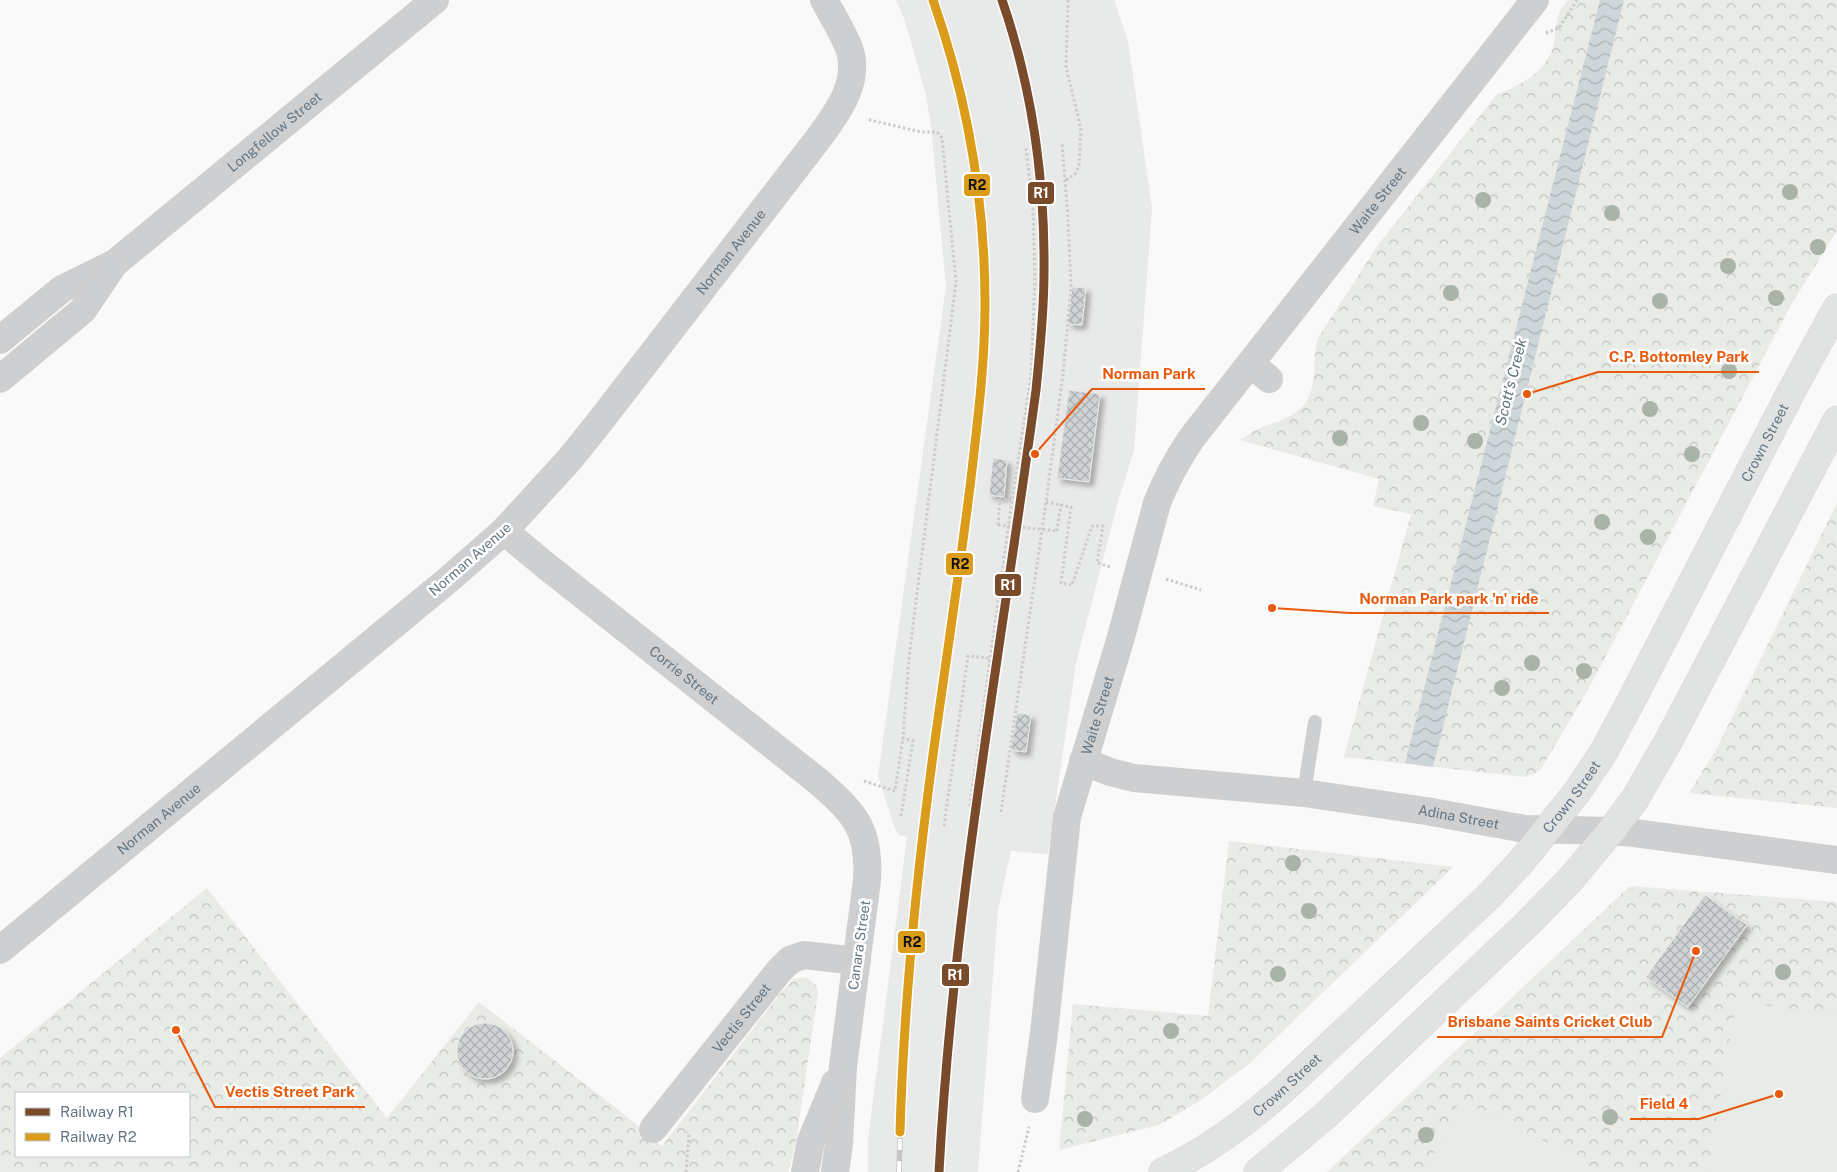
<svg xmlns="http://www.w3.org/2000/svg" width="1837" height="1172" font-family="'Public Sans',sans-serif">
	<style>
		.built { fill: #e8e9e9 }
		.park { fill: url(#park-crowns); fill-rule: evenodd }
		.pitch { fill: #e8ebe6 }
		.water { fill: url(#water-waves) }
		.building { fill: url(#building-cross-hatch); stroke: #e8e8e8; filter: url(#shadow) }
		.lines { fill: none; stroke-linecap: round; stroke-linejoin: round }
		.secondary-casing { stroke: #d5d6d7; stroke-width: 29 }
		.path { stroke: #cbcccd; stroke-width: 3; stroke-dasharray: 2.5 2.5; stroke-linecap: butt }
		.service { stroke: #cecfd0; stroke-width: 14 }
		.minor { stroke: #cecfd0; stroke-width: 28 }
		.tertiary { stroke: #cecfd0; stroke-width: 28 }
		.secondary { stroke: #e1e2e2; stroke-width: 28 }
		.rail-casing { stroke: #c3c5c6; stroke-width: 5.5 }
		.rail { stroke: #fff; stroke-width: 4; stroke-dasharray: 11; stroke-linecap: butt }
		.path-bridge { stroke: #cbcccd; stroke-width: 3; stroke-dasharray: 2.5 2.5; stroke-linecap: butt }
		.rail-1-casing { stroke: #fff; stroke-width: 12 }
		.rail-2-casing { stroke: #fff; stroke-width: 12 }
		.rail-1 { stroke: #7a4b2a; stroke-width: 9 }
		.rail-2 { stroke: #da9c1a; stroke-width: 9 }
		.tree { fill: #a9b3a7 }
		.labels { text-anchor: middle; stroke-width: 5; stroke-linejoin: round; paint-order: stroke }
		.street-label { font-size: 14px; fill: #657683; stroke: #fff }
		.water-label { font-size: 15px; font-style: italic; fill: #60757c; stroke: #fff }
		.leader { fill: none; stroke: #e8590c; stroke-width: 2 }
		.callout-dot { fill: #e8590c; stroke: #fff; stroke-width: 2 }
		.callout-label { font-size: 15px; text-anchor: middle; font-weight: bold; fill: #e8590c; stroke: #fff; stroke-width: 5; stroke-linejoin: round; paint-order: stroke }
		.line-badge { stroke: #fff; stroke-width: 2 }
		.badge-label { font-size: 14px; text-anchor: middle; font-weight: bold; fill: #fff }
		.pale-badge-label { font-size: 14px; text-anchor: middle; font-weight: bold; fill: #111 }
	</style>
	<defs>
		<pattern id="park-crowns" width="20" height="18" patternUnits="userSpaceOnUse" patternTransform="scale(1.25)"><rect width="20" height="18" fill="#e8ebe6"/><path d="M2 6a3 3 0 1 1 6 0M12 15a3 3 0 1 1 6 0" fill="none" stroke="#c0c3c0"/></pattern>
		<pattern id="water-waves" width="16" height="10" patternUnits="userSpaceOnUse" patternTransform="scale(1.25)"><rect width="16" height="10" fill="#ced6d9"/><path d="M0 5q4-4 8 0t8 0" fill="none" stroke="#abb2b5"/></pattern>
		<pattern id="building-cross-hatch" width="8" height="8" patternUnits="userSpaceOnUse" patternTransform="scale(1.25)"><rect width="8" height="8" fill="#d0d2d3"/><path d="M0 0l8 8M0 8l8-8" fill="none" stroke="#acafb1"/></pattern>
		<filter id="shadow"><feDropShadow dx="4.5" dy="4.5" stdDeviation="2.5" flood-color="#0004"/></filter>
	</defs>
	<rect width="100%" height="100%" fill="#f9f9f9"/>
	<path class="built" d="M 896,0 L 1114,0 L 1128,41 L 1152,208 L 1134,451 L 1119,498 L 1076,663 L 1048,854 L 1011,851 L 998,910 L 978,1172 L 868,1172 L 868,1140 L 907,837 L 899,835 L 895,829 L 878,776 L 946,286 L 931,127 L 926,95 L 905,21 Z"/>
	<path class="park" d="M 1568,0 L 1837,0 L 1837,230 L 1790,307 L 1590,686 L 1541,769 L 1534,774 L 1525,777 L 1344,757 L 1411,514 L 1373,506 L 1379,479 L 1240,440 C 1247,436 1253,431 1260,428 C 1283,420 1306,414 1312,387 C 1316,371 1313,354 1318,338 L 1378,245 L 1497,94 C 1520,86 1544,73 1553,48 C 1556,37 1555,23 1559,13 C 1561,8 1565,4 1568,0 Z
		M 1837,503 L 1837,808 L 1689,793 L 1717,748 Z
		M 1229,841 L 1453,867 L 1250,1063 L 1201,1100 L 1159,1125 L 1059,1150 L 1073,1004 L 1208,1016 Z
		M 1630,886 L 1837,902 L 1837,1172 L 1327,1172 Z
		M 207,888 L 387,1118 L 479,1002 L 616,1108 L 662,1146 L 783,990 L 794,979 L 806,977 L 816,985 L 818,993 L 795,1148 L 788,1172 L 0,1172 L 0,1058 ZM 16,1093 L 189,1093 L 189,1156 L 16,1156 Z"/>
	<path class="pitch" d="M 1736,1001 L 1837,1016 L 1837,1172 L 1708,1172 Z
		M 1460,1100 L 1583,1160 L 1577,1172 L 1425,1172 Z"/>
	<path class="water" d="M 1600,0 L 1624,0 L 1433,767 L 1405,763 Z"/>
	<path class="building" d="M 1072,287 L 1086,288 L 1082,325 L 1068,324 Z
		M 1069,390 L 1100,394 L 1089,482 L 1057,478 Z
		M 993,458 L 1007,460 L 1004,497 L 989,495 Z
		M 1017,713 L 1031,715 L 1026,752 L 1011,750 Z
		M 1705,895 L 1747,925 L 1688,1007 L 1646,977 Z
		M457 1051a28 28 0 1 1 56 0a28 28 0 1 1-56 0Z"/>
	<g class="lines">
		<defs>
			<g id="secondary">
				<path id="s7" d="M 1163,1172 C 1210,1150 1252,1118 1290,1083 L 1489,896 L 1521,862 L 1577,792 L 1603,753 L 1629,705 L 1791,392 L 1837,308"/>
				<path d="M 1258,1172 L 1326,1115 L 1527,924 L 1570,880 L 1611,831 L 1635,799 L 1669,740 L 1837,420"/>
			</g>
		</defs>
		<use href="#secondary" class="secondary-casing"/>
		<path class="path" d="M 1546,33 L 1559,28 L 1577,0
			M 1066,180 L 1076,173 L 1079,165 L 1081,129 L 1066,67 L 1068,0
			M 1046,502 L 1071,507 L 1061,583 L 1072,585 L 1092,526 L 1103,526 L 1097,563 L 1111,567
			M 998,525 L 1000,499 L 1012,500
			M 1057,531 L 1061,504
			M 1166,579 L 1201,590
			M 864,781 L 895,791 L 903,738 L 909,657 L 956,282 L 942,138 L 937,132 L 921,132 L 866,119
			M 970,806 L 1012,500 L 1031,376 L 1035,278 L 1033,210 L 1026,148
			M 1001,812 L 1046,502 L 1063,374 L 1071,288 L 1068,218 L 1062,143
			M 901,816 L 913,741 L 903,738
			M 944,826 L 968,656 L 989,658
			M 686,1172 L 689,1134 L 687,1132
			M 1018,1172 L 1029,1127"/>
		<path class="service" d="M 1304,793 L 1315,722"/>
		<g class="minor">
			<path id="s1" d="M 0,340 L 62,289 L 115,263 L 435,0"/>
			<path d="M 1251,364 L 1269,379"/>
			<path d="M 0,379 L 83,310 L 114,264"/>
			<path id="s2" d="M 504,531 L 569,460 L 598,424 L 818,139 C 837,113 861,82 849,48 C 842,31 833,16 824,0"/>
			<path id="s3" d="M 1083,761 L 1110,772 L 1134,778 L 1304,793 L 1426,811 L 1525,829 L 1611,831 L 1634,833 L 1837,860"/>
			<path id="s4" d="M 1035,1099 L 1044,1033 L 1067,817 L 1121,637 L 1157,503 C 1166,480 1177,460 1191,439 L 1535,0"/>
			<path id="s5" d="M 653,1129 L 779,971 L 790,960 L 804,955 L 857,961"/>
		</g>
		<g class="tertiary">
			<path id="s6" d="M 0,950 L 448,580 L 504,531 L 545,565 L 819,782 C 855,814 870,829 867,880 L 843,1066 L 839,1144 L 835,1172"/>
			<path d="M 805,1172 L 811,1141 L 835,1083"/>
		</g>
		<use href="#secondary" class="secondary"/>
		<defs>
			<path id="rail" d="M 899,1172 L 903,1035 L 917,877 L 960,563 L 981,395 L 983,360 L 985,303 L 979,203 L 962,99 L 933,0"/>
		</defs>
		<use href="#rail" class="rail-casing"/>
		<use href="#rail" class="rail"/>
		<path class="path-bridge" d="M 998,525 L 1057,531"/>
		<defs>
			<path id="rail-1" d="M 939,1172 C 953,910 1001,650 1036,390 C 1040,351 1044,312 1044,273 C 1045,181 1032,87 1002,0"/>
			<path id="rail-2" d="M 900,1132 C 904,996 918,861 937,726 C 948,647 960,567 970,487 C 977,426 985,366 985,304 C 985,202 967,97 933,0"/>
		</defs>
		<use href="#rail-1" class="rail-1-casing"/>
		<use href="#rail-2" class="rail-2-casing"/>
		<use href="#rail-1" class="rail-1"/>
		<use href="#rail-2" class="rail-2"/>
	</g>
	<g class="tree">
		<circle cx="1790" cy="192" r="8"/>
		<circle cx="1483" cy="200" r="8"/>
		<circle cx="1612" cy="213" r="8"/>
		<circle cx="1818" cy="247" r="8"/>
		<circle cx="1728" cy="266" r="8"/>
		<circle cx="1451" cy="293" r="8"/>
		<circle cx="1776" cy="298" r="8"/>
		<circle cx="1660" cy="301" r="8"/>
		<circle cx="1729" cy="371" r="8"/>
		<circle cx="1650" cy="409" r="8"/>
		<circle cx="1421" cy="423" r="8"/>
		<circle cx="1340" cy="438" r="8"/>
		<circle cx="1475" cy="441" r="8"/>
		<circle cx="1692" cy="454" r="8"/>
		<circle cx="1602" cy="522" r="8"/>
		<circle cx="1648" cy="537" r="8"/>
		<circle cx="1531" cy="597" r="8"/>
		<circle cx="1532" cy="663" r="8"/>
		<circle cx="1584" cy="671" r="8"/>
		<circle cx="1502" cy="688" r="8"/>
		<circle cx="1293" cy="863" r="8"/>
		<circle cx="1309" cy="911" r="8"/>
		<circle cx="1783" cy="972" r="8"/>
		<circle cx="1278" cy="974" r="8"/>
		<circle cx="1171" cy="1031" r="8"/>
		<circle cx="1610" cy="1117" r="8"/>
		<circle cx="1085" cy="1119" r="8"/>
		<circle cx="1426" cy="1135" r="8"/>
	</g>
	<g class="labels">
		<g class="street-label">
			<text dy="5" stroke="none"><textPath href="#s1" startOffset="346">Longfellow Street</textPath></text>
			<text dy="5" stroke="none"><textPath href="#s4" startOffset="986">Waite Street</textPath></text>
			<text dy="5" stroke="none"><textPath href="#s2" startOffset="360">Norman Avenue</textPath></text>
			<text dy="5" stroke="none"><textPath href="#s7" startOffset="962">Crown Street</textPath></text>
			<text transform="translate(470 559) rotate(-41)" y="5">Norman Avenue</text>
			<text dy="5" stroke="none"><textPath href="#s6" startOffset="886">Corrie Street</textPath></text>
			<text dy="5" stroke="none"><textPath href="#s4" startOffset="390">Waite Street</textPath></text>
			<text dy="5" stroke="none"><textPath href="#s7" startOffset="558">Crown Street</textPath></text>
			<text dy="5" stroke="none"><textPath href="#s3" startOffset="381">Adina Street</textPath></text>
			<text dy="5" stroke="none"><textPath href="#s6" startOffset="206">Norman Avenue</textPath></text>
			<text transform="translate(859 945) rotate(-82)" y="5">Canara Street</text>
			<text dy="5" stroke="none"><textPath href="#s5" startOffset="142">Vectis Street</textPath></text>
			<text dy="5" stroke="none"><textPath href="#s7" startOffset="152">Crown Street</textPath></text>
		</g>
		<g class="water-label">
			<text transform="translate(1511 382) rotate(-76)" y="5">Scott's Creek</text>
		</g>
	</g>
	<path class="leader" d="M1527 394L1598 372H1759M1035 454L1092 389H1205M1272 608L1350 613H1549M1696 951L1662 1037H1437M176 1030L215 1107H365M1779 1094L1699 1119H1630"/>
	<g class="callout-dot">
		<circle cx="1527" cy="394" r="5"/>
		<circle cx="1035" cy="454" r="5"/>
		<circle cx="1272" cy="608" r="5"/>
		<circle cx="1696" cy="951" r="5"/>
		<circle cx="176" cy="1030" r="5"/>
		<circle cx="1779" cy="1094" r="5"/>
	</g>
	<g class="callout-label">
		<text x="1679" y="362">C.P. Bottomley Park</text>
		<text x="1149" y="379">Norman Park</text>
		<text x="1449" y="604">Norman Park park 'n' ride</text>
		<text x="1550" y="1027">Brisbane Saints Cricket Club</text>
		<text x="290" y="1097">Vectis Street Park</text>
		<text x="1664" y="1109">Field 4</text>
	</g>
	<g class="line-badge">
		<rect x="963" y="173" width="28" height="24" rx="5" fill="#da9c1a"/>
		<rect x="1027" y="181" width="28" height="24" rx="5" fill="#7a4b2a"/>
		<rect x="945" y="552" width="29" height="24" rx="5" fill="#da9c1a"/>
		<rect x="994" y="573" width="28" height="24" rx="5" fill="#7a4b2a"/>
		<rect x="897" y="930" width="29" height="24" rx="5" fill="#da9c1a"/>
		<rect x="941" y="963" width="29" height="24" rx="5" fill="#7a4b2a"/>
	</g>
	<g class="badge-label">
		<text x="1041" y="198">R1</text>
		<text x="1008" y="590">R1</text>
		<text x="955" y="980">R1</text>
	</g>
	<g class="pale-badge-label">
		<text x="977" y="190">R2</text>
		<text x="960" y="569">R2</text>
		<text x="912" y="947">R2</text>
	</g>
	<rect x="15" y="1092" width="175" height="65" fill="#ffffff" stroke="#c1c8cd"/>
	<rect x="25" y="1108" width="25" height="8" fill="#7a4b2a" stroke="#c1c8cd"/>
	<text x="60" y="1117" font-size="15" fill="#657683">Railway R1</text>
	<rect x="25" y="1133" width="25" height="8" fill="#da9c1a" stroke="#c1c8cd"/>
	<text x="60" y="1142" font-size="15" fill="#657683">Railway R2</text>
</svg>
